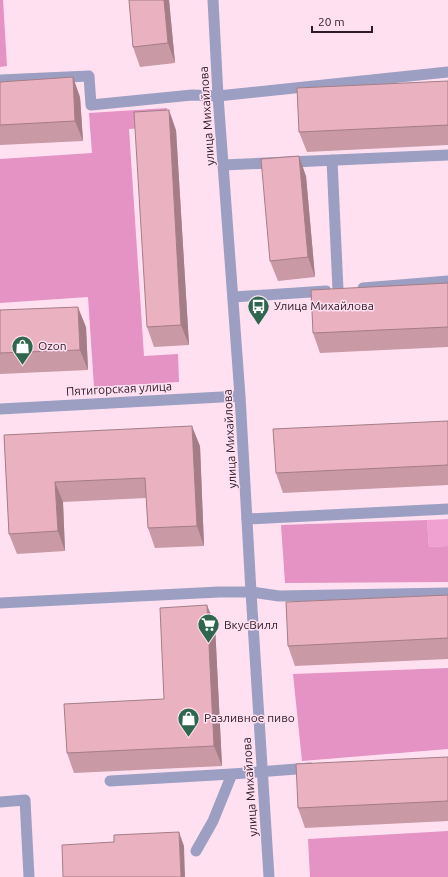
<svg xmlns="http://www.w3.org/2000/svg" width="448" height="877" font-family="Ubuntu,sans-serif">
	<style>
		.green { fill: #f0a0d1 }
		.forest { fill: #e493c4 }
		.lines { fill: none; stroke-linecap: round; stroke-linejoin: round }
		.service { stroke: #9d9fc2; stroke-width: 11 }
		.tertiary { stroke: #9d9fc2; stroke-width: 11 }
		.wall { fill: #c999a5 }
		.shaded-wall { fill: #a47d86 }
		.building { fill: #eab2c0; stroke: #a47d86 }
		.labels { text-anchor: middle; stroke-width: 3; stroke-linejoin: round; paint-order: stroke }
		.street-label { font-size: 12px; fill: #2d1b26; stroke: #ffe0f1 }
		.poi-label { font-size: 12px; fill: #2d1b26; stroke: #ffe0f1; text-anchor: start }
	</style>
	<rect width="100%" height="100%" fill="#ffe0f1"/>
	<path class="green" d="M 448,519 L 448,546 L 429,547 L 427,520 Z"/>
	<path class="forest" d="M 0,0 L 3,0 L 7,66 L 0,67 Z
		M 167,108 L 169,126 L 129,129 L 144,356 L 178,354 L 179,382 L 94,387 L 88,297 L 0,303 L 0,159 L 92,153 L 89,113 Z
		M 427,520 L 429,547 L 448,546 L 448,582 L 285,583 L 281,525 Z
		M 448,668 L 448,749 L 302,761 L 293,674 Z
		M 448,831 L 448,877 L 310,877 L 308,839 Z"/>
	<g class="lines">
		<path class="service" d="M 0,80 L 89,76 L 91,105 L 192,95 L 218,96 L 448,72
			M 332,160 L 338,290
			M 223,165 L 448,155
			M 363,288 L 448,281
			M 233,297 L 326,291
			M 247,519 L 448,509
			M 0,603 L 219,592 L 251,592 L 279,596 L 448,593
			M 110,781 L 232,774 L 310,768
			M 0,802 L 25,800 L 29,877
			M 196,851 L 213,821 L 232,774"/>
		<path class="tertiary" d="M 213,0 L 218,96 L 240,396 L 251,592 L 269,877
			M 0,409 L 240,396"/>
	</g>
	<path class="wall" d="M 129,0 L 169,0 L 175,63 L 140,67 L 133,47 Z
		M 448,81 L 448,145 L 307,152 L 299,132 Z
		M 0,82 L 80,97 L 83,141 L 0,145 Z
		M 176,130 L 189,345 L 154,347 L 147,327 Z
		M 306,176 L 315,277 L 278,281 L 270,261 Z
		M 448,283 L 448,347 L 320,353 L 313,333 Z
		M 0,310 L 86,327 L 88,370 L 0,374 Z
		M 448,421 L 448,485 L 283,493 L 276,473 Z
		M 4,435 L 200,446 L 204,546 L 155,548 L 148,528 L 146,498 L 63,502 L 65,551 L 17,554 L 9,534 Z
		M 448,595 L 448,659 L 295,666 L 288,646 Z
		M 215,625 L 222,766 L 74,773 L 67,753 L 164,699 Z
		M 448,757 L 448,821 L 305,828 L 298,808 Z"/>
	<path class="shaded-wall" d="M 164,0 L 169,0 L 175,63 L 168,43 Z
		M 73,77 L 80,97 L 83,141 L 75,121 Z
		M 169,110 L 176,130 L 189,345 L 181,325 Z
		M 299,156 L 306,176 L 315,277 L 308,257 Z
		M 78,307 L 86,327 L 88,370 L 80,350 Z
		M 192,426 L 200,446 L 204,546 L 197,526 Z
		M 55,482 L 63,502 L 65,551 L 58,531 Z
		M 207,605 L 215,625 L 222,766 L 214,746 Z
		M 179,832 L 184,846 L 185,877 L 181,877 Z"/>
	<path class="building" d="M 129,0 L 164,0 L 168,43 L 133,47 Z
		M 73,77 L 75,121 L 0,125 L 0,82 Z
		M 448,81 L 448,125 L 299,132 L 297,88 Z
		M 169,110 L 181,325 L 147,327 L 134,112 Z
		M 299,156 L 308,257 L 270,261 L 261,159 Z
		M 448,283 L 448,327 L 313,333 L 311,290 Z
		M 78,307 L 80,350 L 0,353 L 0,310 Z
		M 448,421 L 448,465 L 276,473 L 273,429 Z
		M 192,426 L 197,526 L 148,528 L 145,478 L 55,482 L 58,531 L 9,534 L 4,435 Z
		M 448,595 L 448,638 L 288,646 L 286,602 Z
		M 207,605 L 214,746 L 67,753 L 64,704 L 164,699 L 160,608 Z
		M 448,757 L 448,801 L 298,808 L 296,764 Z
		M 179,832 L 181,877 L 63,877 L 62,845 L 114,842 L 114,835 Z"/>
	<defs>
		<symbol id="bus-pin" viewBox="-11 -11 22 30"><path d="M0 17L-7.5 6A9.5 9.5 0 1 1 7.5 6Z" fill="#2e664e" stroke="#ffe0f1"/><path d="M-5-6H5V4H4V6H2V4H-2V6H-4V4H-5ZM-3.5-4V0h7V-4ZM-3.5 1.2v1.5H-2V1.2ZM2 1.2v1.5H3.5V1.2Z" fill="#fff"/></symbol>
		<symbol id="shop-pin" viewBox="-11 -11 22 30"><path d="M0 17L-7.5 6A9.5 9.5 0 1 1 7.5 6Z" fill="#2e664e" stroke="#ffe0f1"/><path d="M-5-2.5h2.3a2.7 3.5 0 0 1 5.4 0H5L5.5 6h-11ZM-1.5-2.5h3a1.5 2.3 0 0 0-3 0Z" fill="#fff"/></symbol>
		<symbol id="supermarket-pin" viewBox="-11 -11 22 30"><path d="M0 17L-7.5 6A9.5 9.5 0 1 1 7.5 6Z" fill="#2e664e" stroke="#ffe0f1"/><path d="M-6-5.5h2.5l.6 2H6L4.5 2H-2.5L-4.4-4H-6ZM-1.5 3.2a1.3 1.3 0 1 0 .1 0ZM3 3.2a1.3 1.3 0 1 0 .1 0Z" fill="#fff"/></symbol>
	</defs>
	<g fill-rule="evenodd">
		<use href="#bus-pin" x="246" y="294" width="25" height="34"/>
		<use href="#shop-pin" x="10" y="334" width="25" height="34"/>
		<use href="#supermarket-pin" x="196" y="612" width="25" height="34"/>
		<use href="#shop-pin" x="176" y="706" width="25" height="34"/>
	</g>
	<g class="labels">
		<g class="street-label">
			<text transform="translate(207 116) rotate(-94)" y="4">улица Михайлова</text>
			<text transform="translate(119 389) rotate(-3)" y="4">Пятигорская улица</text>
			<text transform="translate(230 439) rotate(-93)" y="4">улица Михайлова</text>
			<text transform="translate(250 787) rotate(-94)" y="4">улица Михайлова</text>
		</g>
		<g class="poi-label">
			<text x="274" y="310">Улица Михайлова</text>
			<text x="38" y="350">Ozon</text>
			<text x="224" y="629">ВкусВилл</text>
			<text x="204" y="722">Разливное пиво</text>
		</g>
	</g>
	<path d="M312 26v6h60v-6" fill="none" stroke="#2d1b26" stroke-width="2"/>
	<text x="318" y="26" font-size="12" fill="#2d1b26" stroke="#ffe0f1" stroke-width="3" paint-order="stroke">20 m</text>
</svg>
